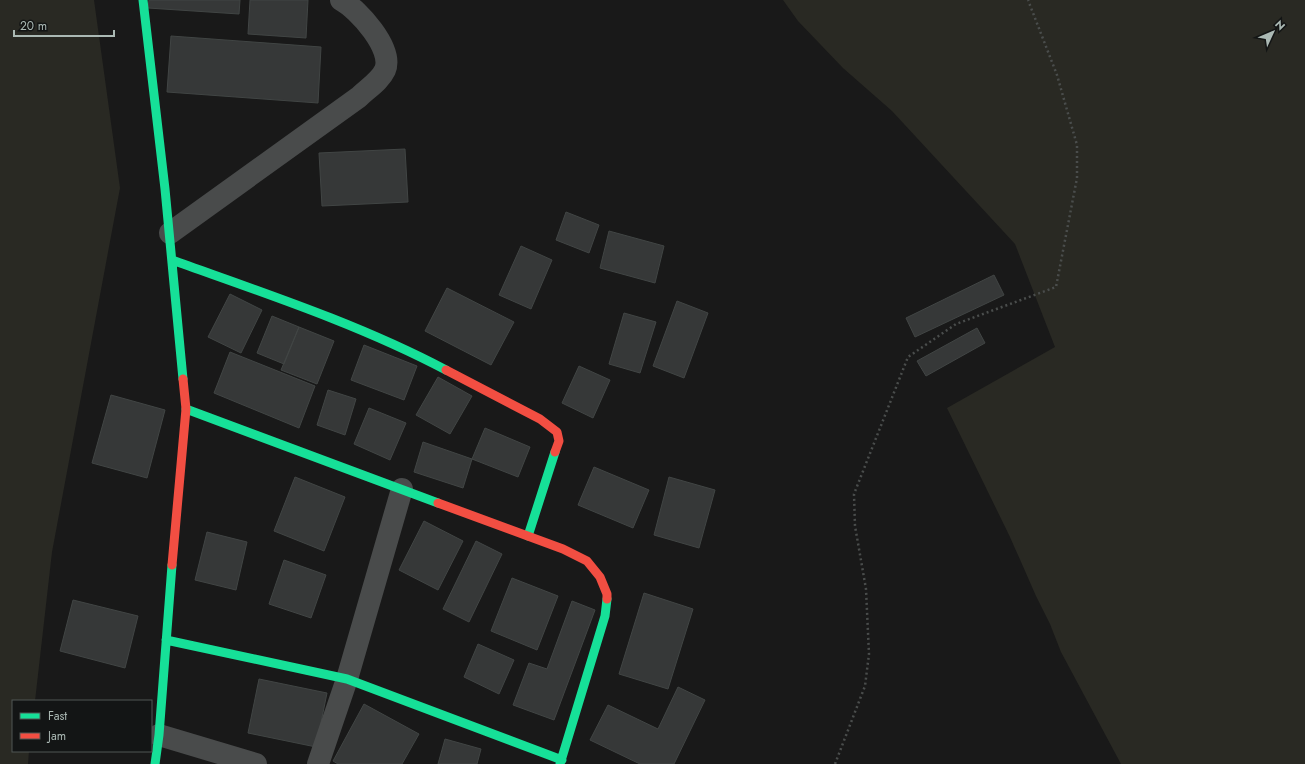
<svg xmlns="http://www.w3.org/2000/svg" width="1305" height="764" font-family="Jost,sans-serif">
	<style>
		.green { fill: #292923 }
		.building { fill: #363838; stroke: #414544 }
		.lines { fill: none; stroke-linecap: round; stroke-linejoin: round }
		.path { stroke: #4a4d4c; stroke-width: 2.5; stroke-dasharray: 2 3; stroke-linecap: butt }
		.street { stroke: #494b4b; stroke-width: 22 }
		.fast { stroke: #16e098; stroke-width: 9 }
		.jam { stroke: #f24e42; stroke-width: 9 }
	</style>
	<rect width="100%" height="100%" fill="#191919"/>
	<path class="green" d="M 0,0 L 94,0 L 120,188 L 52,552 L 35,701 L 13,701 L 13,751 L 29,751 L 28,764 L 0,764 Z
		M 783,0 L 1305,0 L 1305,764 L 1121,764 L 1061,652 L 1050,624 L 1036,596 L 1010,537 L 947,408 L 1055,347 L 1015,244 L 892,111 L 843,68 L 798,21 Z"/>
	<path class="building" d="M 149,0 L 240,0 L 239,14 L 148,8 Z
		M 250,0 L 308,0 L 306,38 L 248,34 Z
		M 171,36 L 321,47 L 318,103 L 167,92 Z
		M 405,149 L 408,202 L 322,206 L 319,153 Z
		M 566,212 L 599,225 L 589,253 L 556,240 Z
		M 609,231 L 664,246 L 655,283 L 600,268 Z
		M 521,246 L 552,260 L 531,309 L 499,295 Z
		M 994,275 L 1004,295 L 915,337 L 906,318 Z
		M 447,288 L 514,322 L 491,365 L 425,331 Z
		M 230,294 L 262,310 L 241,353 L 208,337 Z
		M 677,301 L 708,313 L 684,378 L 653,366 Z
		M 624,313 L 656,322 L 640,373 L 609,364 Z
		M 272,316 L 299,327 L 284,364 L 257,353 Z
		M 299,327 L 334,341 L 317,384 L 281,370 Z
		M 977,328 L 985,343 L 926,376 L 917,361 Z
		M 364,345 L 417,366 L 404,400 L 351,380 Z
		M 230,352 L 315,386 L 299,428 L 214,393 Z
		M 579,366 L 610,380 L 593,418 L 562,403 Z
		M 438,377 L 472,396 L 450,434 L 416,415 Z
		M 328,390 L 356,399 L 345,435 L 317,425 Z
		M 111,395 L 165,410 L 147,478 L 92,463 Z
		M 369,408 L 406,423 L 390,460 L 354,444 Z
		M 485,428 L 530,447 L 518,477 L 472,459 Z
		M 423,442 L 472,459 L 463,488 L 414,472 Z
		M 594,467 L 649,490 L 633,528 L 578,505 Z
		M 295,477 L 345,497 L 324,551 L 274,531 Z
		M 669,477 L 715,490 L 699,548 L 654,535 Z
		M 424,521 L 463,541 L 438,590 L 399,570 Z
		M 207,532 L 247,542 L 236,590 L 195,580 Z
		M 476,541 L 502,554 L 469,622 L 443,609 Z
		M 284,560 L 326,575 L 311,618 L 269,604 Z
		M 512,578 L 558,596 L 537,650 L 491,631 Z
		M 644,593 L 693,609 L 668,689 L 619,674 Z
		M 73,600 L 138,616 L 125,668 L 60,651 Z
		M 572,601 L 595,610 L 554,720 L 513,705 L 529,663 L 547,669 Z
		M 478,644 L 514,660 L 499,694 L 464,677 Z
		M 259,679 L 327,693 L 316,747 L 248,733 Z
		M 678,687 L 705,700 L 674,764 L 640,764 L 590,740 L 608,705 L 658,729 Z
		M 364,704 L 419,734 L 402,764 L 338,764 L 333,761 Z
		M 445,739 L 481,749 L 477,764 L 438,764 Z"/>
	<g class="lines">
		<path class="path" d="M 835,764 L 865,686 L 869,654 L 866,589 L 855,526 L 854,494 L 908,357 L 956,324 L 1056,287 L 1077,178 L 1077,145 L 1057,75 L 1028,0"/>
		<path class="street" d="M 170,233 L 359,97 C 367,89 380,81 385,70 C 394,49 358,9 341,0
			M 159,735 L 256,764
			M 318,764 L 347,679 L 402,489"/>
		<path class="fast" d="M 143,0 L 165,189 L 183,379
			M 172,260 C 264,293 359,324 446,370
			M 186,409 L 438,503
			M 528,536 L 555,452
			M 166,640 L 347,679 L 562,760
			M 155,764 L 159,735 L 172,565
			M 560,764 L 605,616 L 607,599"/>
		<path class="jam" d="M 446,370 L 540,419 L 557,432 L 559,441 L 555,452
			M 438,503 L 563,549 L 587,561 L 600,577 L 607,594 L 607,599
			M 172,565 L 186,409 L 183,379"/>
	</g>
	<rect x="12" y="700" width="140" height="52" fill="#131515" stroke="#505755"/>
	<rect x="20" y="713" width="20" height="6" fill="#16e098" stroke="#505755"/>
	<text x="48" y="720" font-size="12" fill="#abb9b4">Fast</text>
	<rect x="20" y="733" width="20" height="6" fill="#f24e42" stroke="#505755"/>
	<text x="48" y="740" font-size="12" fill="#abb9b4">Jam</text>
	<g transform="translate(1273 32) rotate(46)" stroke="#131515" stroke-width="3" paint-order="stroke">
	<path d="M0-3L7 15L0 10L-7 15Z" fill="#abb9b4"/>
	<text y="-6" font-size="11" font-weight="bold" text-anchor="middle" fill="#abb9b4">N</text>
	</g>
	<path d="M14 30v6h100v-6" fill="none" stroke="#abb9b4" stroke-width="2"/>
	<text x="20" y="30" font-size="12" fill="#abb9b4" stroke="#131515" stroke-width="3" paint-order="stroke">20 m</text>
</svg>
